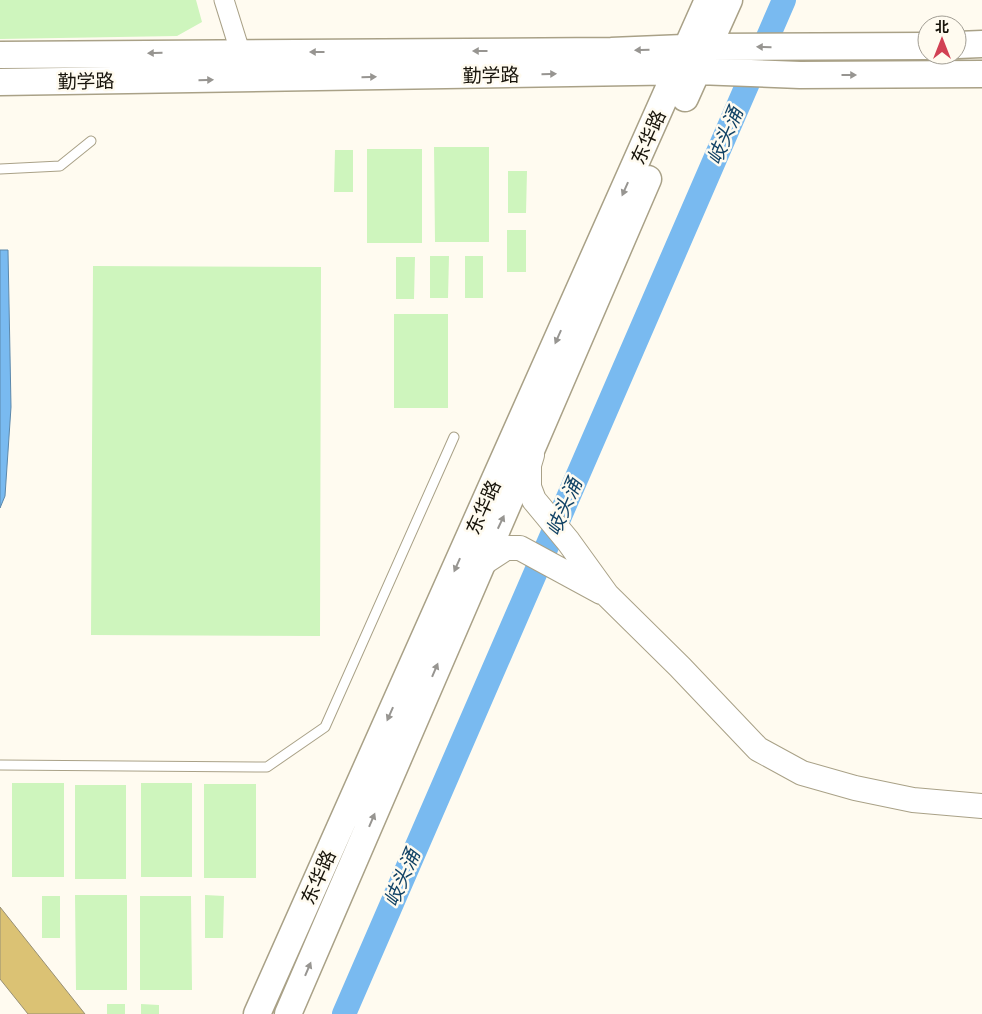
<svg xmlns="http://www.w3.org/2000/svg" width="982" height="1014" font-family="Figtree,'Noto Sans SC',sans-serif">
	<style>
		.green { fill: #cef5bd }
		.water { fill: #79baf0; stroke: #5c88ab }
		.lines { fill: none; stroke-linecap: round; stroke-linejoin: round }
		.canal { stroke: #79baf0; stroke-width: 24 }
		.building { fill: #dbc274; stroke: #978f75 }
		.service-casing { stroke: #a9a187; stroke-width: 11 }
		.minor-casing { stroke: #a9a187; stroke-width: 21 }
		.tertiary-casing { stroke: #a9a187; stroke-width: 26 }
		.secondary-casing { stroke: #a9a187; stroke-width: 29 }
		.service { stroke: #fff; stroke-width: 9 }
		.minor { stroke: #fff; stroke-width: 19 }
		.tertiary { stroke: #fff; stroke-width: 24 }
		.secondary { stroke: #fff; stroke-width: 26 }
		.oneway { fill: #979591 }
		.labels { text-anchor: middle; stroke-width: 5; stroke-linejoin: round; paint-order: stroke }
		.street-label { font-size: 19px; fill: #17130a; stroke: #fffbf0 }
		.water-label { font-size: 20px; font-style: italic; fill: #114265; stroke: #fffbf0 }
	</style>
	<rect width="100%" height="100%" fill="#fffbf0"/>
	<path class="green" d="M 0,0 L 196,0 L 202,22 L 177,36 L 0,39 Z
		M 434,147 L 489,147 L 489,242 L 435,242 Z
		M 367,149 L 422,149 L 422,243 L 367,243 Z
		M 335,150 L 353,150 L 353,192 L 334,192 Z
		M 508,171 L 527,171 L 526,213 L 508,213 Z
		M 507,230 L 526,230 L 526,272 L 507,272 Z
		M 430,256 L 449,256 L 448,298 L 430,298 Z
		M 465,256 L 483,256 L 483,298 L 465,298 Z
		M 396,257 L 415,257 L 414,299 L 396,299 Z
		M 93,266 L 321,267 L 320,636 L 91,635 Z
		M 394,314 L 448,314 L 448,408 L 394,408 Z
		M 12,783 L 64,783 L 64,877 L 12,877 Z
		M 141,783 L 192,783 L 192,877 L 141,877 Z
		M 204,784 L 256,784 L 256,878 L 204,878 Z
		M 75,785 L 126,785 L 126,879 L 75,879 Z
		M 75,895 L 127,895 L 127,990 L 76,990 Z
		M 205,895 L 224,896 L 223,938 L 205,938 Z
		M 42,896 L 60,896 L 60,938 L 42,938 Z
		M 140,896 L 191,896 L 192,990 L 140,990 Z
		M 107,1004 L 125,1004 L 125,1014 L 107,1014 Z
		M 141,1004 L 159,1005 L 159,1014 L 141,1014 Z"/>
	<path class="water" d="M 0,250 L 8,250 L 11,407 L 5,496 L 0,508 Z"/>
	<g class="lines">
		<path class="canal" d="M 344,1014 L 784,0"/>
	</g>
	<path class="building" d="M 0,907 L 85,1014 L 28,1014 L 0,979 Z"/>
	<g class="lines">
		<defs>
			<path id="service" d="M 0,169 L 60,166 L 91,141
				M 0,765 L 267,767 L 325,727 L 454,437"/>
			<path id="minor" d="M 224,0 L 244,64"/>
			<path id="tertiary" d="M 532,455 L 529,465 L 529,487 L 534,500 L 568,541 L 607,595 L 680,667 L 758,749 L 802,773 L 855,788 L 913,800 L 982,806
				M 480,565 L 506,548 L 520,548 L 601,592"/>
			<path id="secondary" d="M 957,45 L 982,44
				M 0,55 L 611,51 L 708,47 L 927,46
				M 0,82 L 697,71 L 800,75 L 982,74
				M 685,98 L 729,0
				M 257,1014 L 708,0
				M 288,1014 L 648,179"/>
		</defs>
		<use href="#service" class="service-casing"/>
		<use href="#minor" class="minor-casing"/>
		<use href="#tertiary" class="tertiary-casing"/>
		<use href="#secondary" class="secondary-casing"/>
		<use href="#service" class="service"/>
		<use href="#minor" class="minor"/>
		<use href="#tertiary" class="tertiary"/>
		<use href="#secondary" class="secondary"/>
	</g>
	<defs><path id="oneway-solid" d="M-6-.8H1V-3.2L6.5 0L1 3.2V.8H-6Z" transform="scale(1.25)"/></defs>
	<g class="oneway">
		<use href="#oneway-solid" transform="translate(764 47) rotate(-179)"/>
		<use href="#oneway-solid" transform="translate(642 50) rotate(178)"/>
		<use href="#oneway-solid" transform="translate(480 51) rotate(180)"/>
		<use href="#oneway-solid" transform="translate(317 52) rotate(180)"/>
		<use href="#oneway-solid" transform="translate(155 53) rotate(179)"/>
		<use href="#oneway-solid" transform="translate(549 74) rotate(-1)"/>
		<use href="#oneway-solid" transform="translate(849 75)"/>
		<use href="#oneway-solid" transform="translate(369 77) rotate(-1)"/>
		<use href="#oneway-solid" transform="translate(206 80) rotate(-1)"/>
		<use href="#oneway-solid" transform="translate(625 189) rotate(114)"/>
		<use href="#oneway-solid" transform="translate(558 337) rotate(114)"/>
		<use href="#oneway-solid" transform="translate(501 522) rotate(-65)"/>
		<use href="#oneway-solid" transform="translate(457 565) rotate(114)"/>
		<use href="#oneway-solid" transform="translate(435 670) rotate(-67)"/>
		<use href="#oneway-solid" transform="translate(390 714) rotate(114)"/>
		<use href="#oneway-solid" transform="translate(372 820) rotate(-67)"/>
		<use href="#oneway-solid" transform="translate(308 969) rotate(-67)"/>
	</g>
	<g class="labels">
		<g class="street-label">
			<text transform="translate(491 75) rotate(-1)" y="7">勤学路</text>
			<text transform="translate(86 81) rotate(-1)" y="7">勤学路</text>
			<text transform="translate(648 137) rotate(-66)" y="7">东华路</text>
			<text transform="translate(483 507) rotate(-66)" y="7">东华路</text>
			<text transform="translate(318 877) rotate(-66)" y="7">东华路</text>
		</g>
		<g class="water-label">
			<text transform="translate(725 136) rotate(-67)" y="7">岐头涌</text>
			<text transform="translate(564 507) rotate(-67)" y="7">岐头涌</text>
			<text transform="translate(402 878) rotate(-67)" y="7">岐头涌</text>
		</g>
	</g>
	<g transform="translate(942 40)"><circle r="24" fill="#fffbf0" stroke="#a29e94"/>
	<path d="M0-4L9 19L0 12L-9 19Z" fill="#d14154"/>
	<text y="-8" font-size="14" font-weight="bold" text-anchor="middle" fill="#17130a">北</text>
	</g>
</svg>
